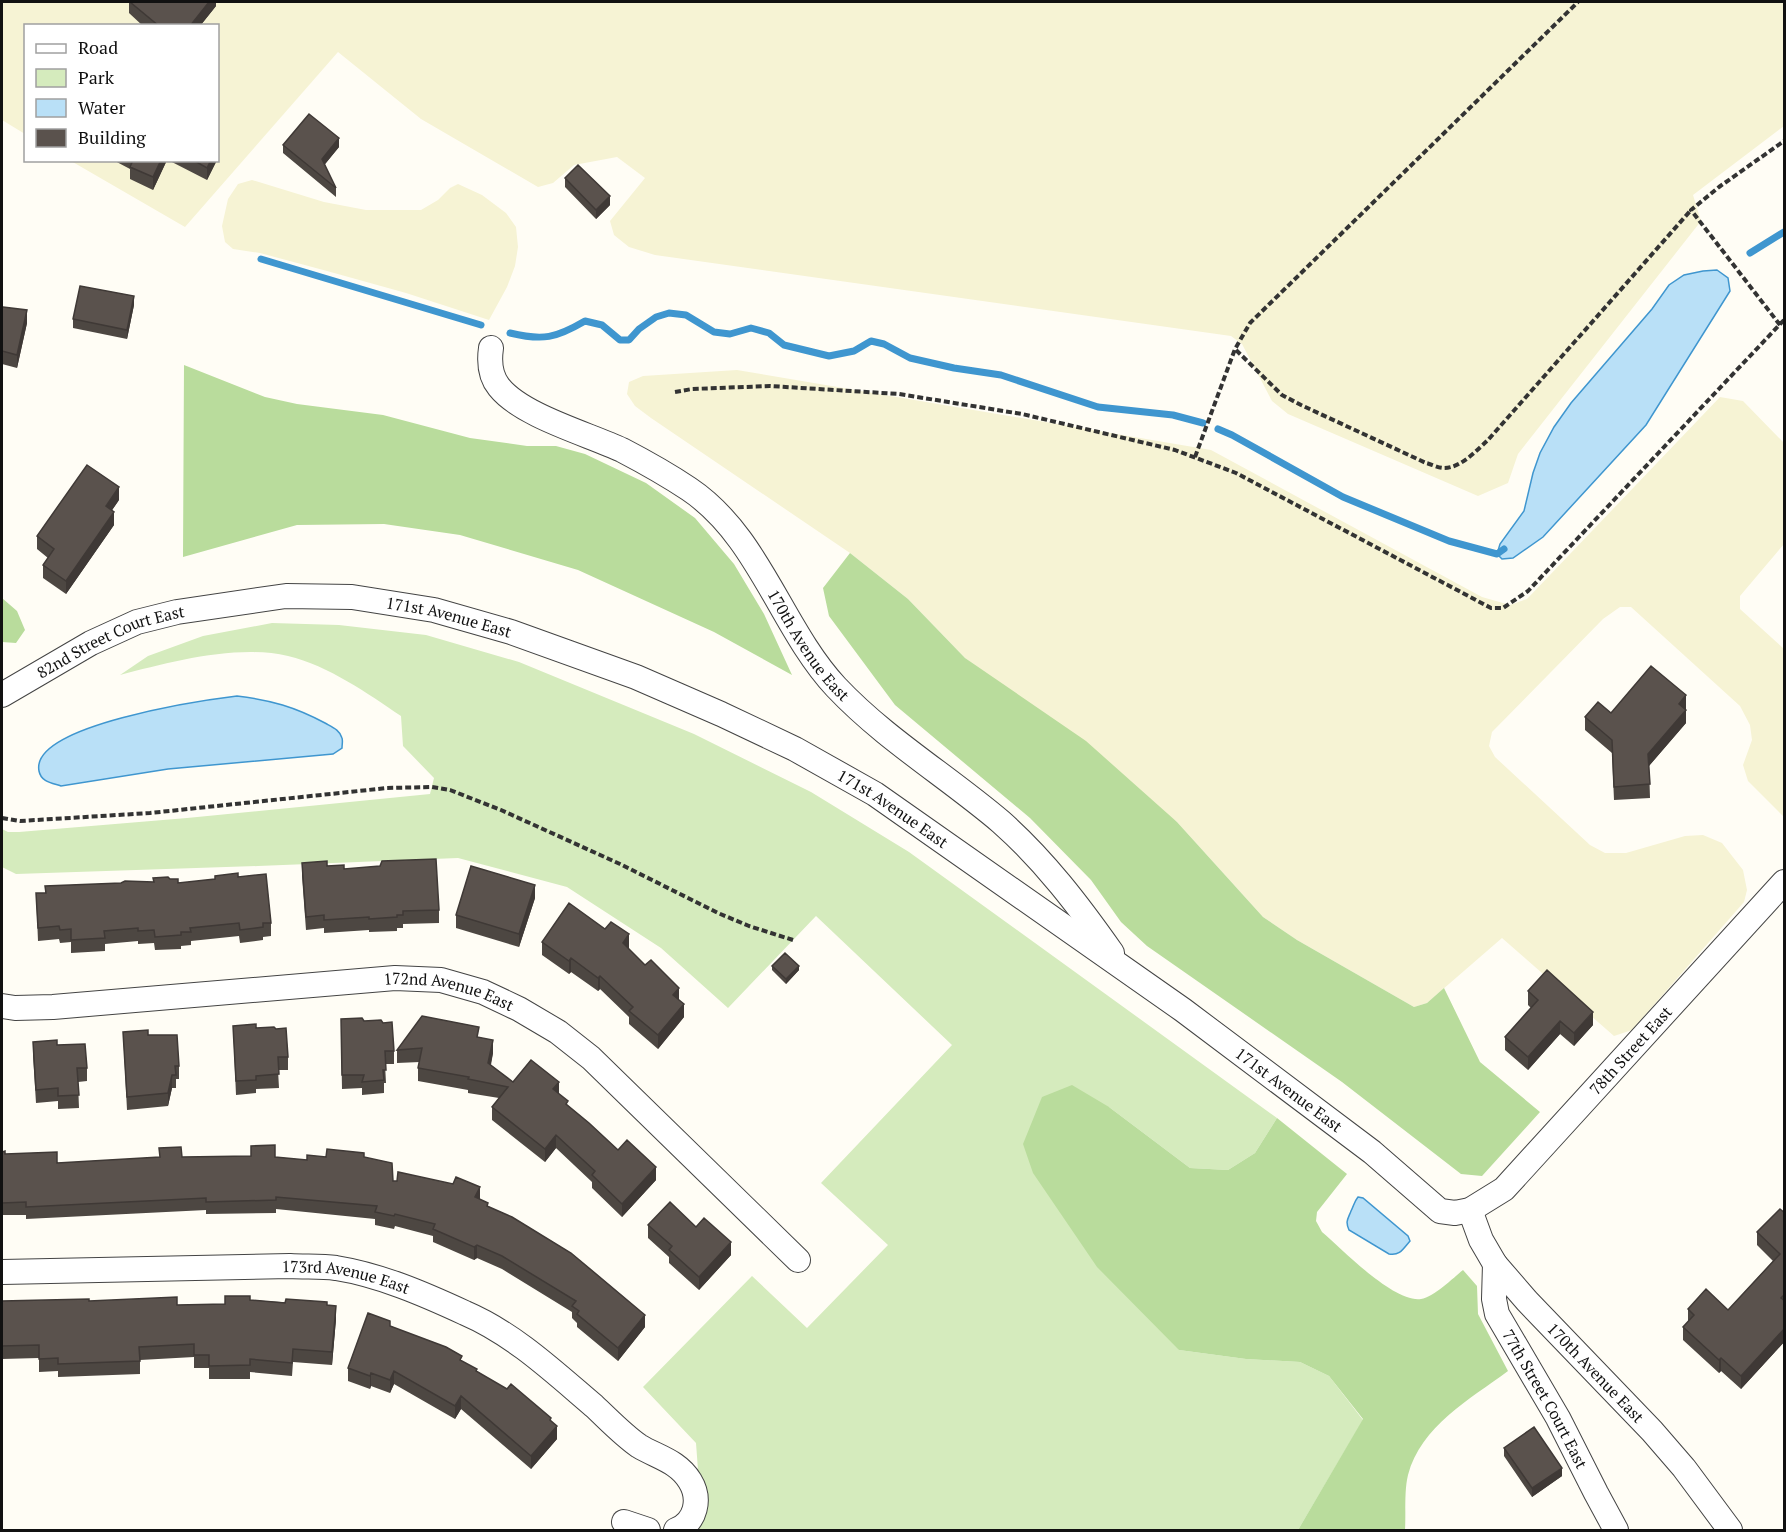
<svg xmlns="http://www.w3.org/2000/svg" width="1786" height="1532" font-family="'PT Serif',serif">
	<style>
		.farmland { fill: #f6f3d4 }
		.green { fill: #d5ebbd }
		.forest { fill: #b9dc9c }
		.water { fill: #b9e0f7; stroke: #3f96cf; stroke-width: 1.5 }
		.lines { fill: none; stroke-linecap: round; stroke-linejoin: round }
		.stream { stroke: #3f96cf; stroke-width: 7 }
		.minor-casing { stroke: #444; stroke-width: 26 }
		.path { stroke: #333; stroke-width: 4; stroke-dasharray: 6 3; stroke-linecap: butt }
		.minor { stroke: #fff; stroke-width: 24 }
		.wall { fill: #4d4742 }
		.shaded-wall { fill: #3f3936 }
		.building { fill: #5a524d; stroke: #3f3936; stroke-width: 1.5 }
		.labels { text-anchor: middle; stroke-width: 6; stroke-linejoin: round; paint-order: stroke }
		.street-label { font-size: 16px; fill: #111; stroke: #fff }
	</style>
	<rect width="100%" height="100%" fill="#fffdf5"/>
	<path class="farmland" d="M 2,2 L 1784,2 L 1784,126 L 1693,195 L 1701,221 L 1518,454 L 1508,483 L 1478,496 L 1288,414 L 1272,401 L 1242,344 L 1231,336 L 655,255 L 629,247 L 614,235 L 610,221 L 645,178 L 617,157 L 574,165 L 553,183 L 538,187 L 421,119 L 338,52 L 185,227 L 71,161 L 218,160 L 218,26 L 26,26 L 25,134 L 2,120 Z
		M 252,180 L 324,202 L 366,210 L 421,210 L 438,200 L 450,188 L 458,184 L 482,195 L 506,213 L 516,227 L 518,247 L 515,266 L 507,287 L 489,320 L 406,293 L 327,271 L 260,253 L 233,249 L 225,242 L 222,226 L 228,199 L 238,184 Z
		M 737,370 L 1211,450 L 1482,597 L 1510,605 L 1527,599 L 1720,397 L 1743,401 L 1784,443 L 1784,544 L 1740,596 L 1740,609 L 1784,649 L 1784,817 L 1748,781 L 1743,765 L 1752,740 L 1750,725 L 1740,706 L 1631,607 L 1620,607 L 1603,619 L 1492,732 L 1489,746 L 1495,757 L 1590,845 L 1605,853 L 1626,853 L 1685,836 L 1703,835 L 1722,843 L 1743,870 L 1747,890 L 1744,902 L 1632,1030 L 1614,1036 L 1502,938 L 1427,1003 L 1414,1007 L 1297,940 L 1263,917 L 1177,822 L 965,658 L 908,599 L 850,553 L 651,418 L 635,406 L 627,394 L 629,382 L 643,376 Z"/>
	<path class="green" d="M 272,623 L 339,625 L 426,635 L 519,662 L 694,734 L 811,792 L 909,852 L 1277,1118 L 1255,1153 L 1228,1170 L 1190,1168 L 1109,1107 L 1179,1350 L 1246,1359 L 1300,1362 L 1329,1376 L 1363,1420 L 1298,1530 L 692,1530 L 704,1488 L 698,1470 L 696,1443 L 643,1387 L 752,1276 L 807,1328 L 888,1245 L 821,1183 L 952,1045 L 816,916 L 728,1008 L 661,948 L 567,887 L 458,858 L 258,866 L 16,874 L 2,867 L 2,829 L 8,832 L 19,832 L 187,818 L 430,794 L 434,778 L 403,746 L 401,716 C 367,693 329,666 288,656 C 237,644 170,662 120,675 L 148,656 L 203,636 Z"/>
	<path class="forest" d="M 184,365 L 265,397 L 297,404 L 383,415 L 470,438 L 527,446 L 556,446 L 585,454 L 646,483 L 695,518 L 734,564 L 764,614 L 792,675 L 714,632 L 578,570 L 460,535 L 384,524 L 297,525 L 183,557 Z
		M 850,553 L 908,599 L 965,658 L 1086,741 L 1177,822 L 1263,917 L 1297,940 L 1414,1007 L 1427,1003 L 1444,988 L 1480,1062 L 1540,1112 L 1482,1176 L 1461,1174 L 1342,1082 L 1147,946 L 1121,922 L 1091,880 L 1030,818 L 895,705 L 829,616 L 823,588 Z
		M 2,598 L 17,611 L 25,630 L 16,643 L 2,642 Z
		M 1072,1085 L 1109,1107 L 1190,1168 L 1228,1170 L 1255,1153 L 1277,1118 L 1347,1174 L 1317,1212 L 1316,1221 L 1322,1232 C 1343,1250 1394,1303 1421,1299 C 1434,1297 1453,1278 1463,1270 L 1477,1286 L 1478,1314 L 1508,1371 C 1469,1400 1421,1426 1408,1475 C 1404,1491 1406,1514 1405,1530 L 1298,1530 L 1363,1419 L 1329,1376 L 1300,1362 L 1246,1359 L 1179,1350 L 1097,1267 L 1033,1173 L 1023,1144 L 1042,1097 Z"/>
	<path class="water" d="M 1717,270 L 1728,278 L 1730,291 L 1646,425 L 1543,537 L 1513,558 L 1502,559 L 1497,554 L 1500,544 L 1524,511 L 1533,473 L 1540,453 L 1554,427 L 1571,403 L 1652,309 L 1669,285 L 1684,275 L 1703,271 Z
		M 237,696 C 271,700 295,707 325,723 C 332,727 340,730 342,738 C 343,741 342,744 342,748 L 333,754 L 168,769 L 61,786 C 52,783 41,782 39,771 C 30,725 204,700 237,696 Z
		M 1358,1197 L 1363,1198 L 1408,1236 L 1410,1241 C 1403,1249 1400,1256 1389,1254 L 1349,1230 C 1345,1221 1348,1219 1351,1211 C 1354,1205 1354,1202 1358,1197 Z"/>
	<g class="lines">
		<path class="stream" d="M 1750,253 L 1784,232
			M 261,259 L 481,325
			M 510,333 C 543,341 556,338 585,321 L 602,325 L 620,340 L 629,340 L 639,329 L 656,317 L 669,313 L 686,315 L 714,332 L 730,334 L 751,328 L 769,333 L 784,345 L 829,356 L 854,351 L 871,341 L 884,344 L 910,358 L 954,368 L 1001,375 L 1098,407 L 1173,415 L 1203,423
			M 1218,429 L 1232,435 L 1343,497 L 1449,541 L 1497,554 L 1504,549"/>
		<defs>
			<g id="minor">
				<path id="s1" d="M 491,348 C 489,362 490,376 499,387 C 522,416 588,434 622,450 C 645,462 668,475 689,489 C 759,536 781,628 836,687 C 885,739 947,776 1001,822 C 1044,860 1079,906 1112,953"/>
				<path id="s2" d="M 2,695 L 91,643 L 137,622 L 177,612 L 286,596 L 352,597 L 434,610 L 511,632 L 636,677 L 721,714 L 795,749 L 875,794 L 1183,1010 L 1372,1152 L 1440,1211 L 1455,1213 L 1470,1210 L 1504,1189 L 1784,882"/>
				<path id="s3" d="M 2,1006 L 15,1008 L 53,1007 L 395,978 L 441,980 L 483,992 L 519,1009 L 558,1032 L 591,1058 L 798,1260"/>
				<path id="s4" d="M 1470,1210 L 1481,1240 L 1495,1264 L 1527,1301 L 1652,1431 L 1684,1468 L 1730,1530"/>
				<path id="s5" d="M 1495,1264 L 1494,1299 L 1497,1314 L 1558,1418 L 1596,1493 L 1616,1530"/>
				<path id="s6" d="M 2,1272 L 290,1266 C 305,1267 321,1266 336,1268 C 380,1275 424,1294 465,1313 C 514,1334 554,1372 594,1406 C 608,1419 623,1435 639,1446 C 657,1457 678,1461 690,1481 C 701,1499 696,1522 676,1530"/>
				<path d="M 624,1522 L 648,1530"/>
			</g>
		</defs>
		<use href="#minor" class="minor-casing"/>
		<path class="path" d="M 1780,325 L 1691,210 L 1719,187 L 1784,141
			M 1236,350 L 1282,395 L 1301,405 L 1426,463 C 1431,464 1438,468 1444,468 C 1461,468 1477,450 1488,440 L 1691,210
			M 675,392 L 692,389 L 770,386 L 899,394 L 1022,414 L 1175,450 L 1236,473 L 1491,608 L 1503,608 L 1528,591 L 1784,320
			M 1195,457 L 1235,349 L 1250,323 L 1578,2
			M 2,818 L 20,821 L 150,813 L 387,788 L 432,787 L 450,790 L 501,810 L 620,864 L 718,913 L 749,926 L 793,940"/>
		<use href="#minor" class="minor"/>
	</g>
	<path class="wall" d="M 129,2 L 216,2 L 216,6 L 200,26 L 143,26 L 129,13 Z
		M 283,145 L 339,147 L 324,165 L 336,188 L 336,197 L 283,153 Z
		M 113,160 L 167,160 L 153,190 L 130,179 L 130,169 Z
		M 168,160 L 217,160 L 207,180 Z
		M 565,178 L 610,205 L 596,219 L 565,187 Z
		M 134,305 L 127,339 L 73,328 L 73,319 Z
		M 2,307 L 27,323 L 17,368 L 2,364 Z
		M 119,500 L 112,510 L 114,525 L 66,594 L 43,578 L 43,565 L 48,558 L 37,549 L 37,536 Z
		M 1685,709 L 1686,723 L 1649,766 L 1650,798 L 1614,800 L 1612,753 L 1585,730 L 1585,717 L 1611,713 L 1686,709 Z
		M 302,863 L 344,869 L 439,910 L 439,923 L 403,924 L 403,928 L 397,928 L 397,931 L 369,932 L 369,930 L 324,933 L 324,928 L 306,930 L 302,876 Z
		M 238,877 L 271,923 L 271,936 L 263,937 L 263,940 L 240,943 L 239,936 L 191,941 L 191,945 L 181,946 L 181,949 L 155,950 L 154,943 L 138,944 L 138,941 L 105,944 L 105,951 L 71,953 L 71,942 L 60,943 L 59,939 L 38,941 L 36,893 L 45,893 L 45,886 L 153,882 L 170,879 L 178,883 Z
		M 535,898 L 519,947 L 456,928 L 456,915 Z
		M 542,942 L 629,948 L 628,949 L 679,1000 L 684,1017 L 658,1049 L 629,1024 L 629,1017 L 600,989 L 598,991 L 571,972 L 569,974 L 542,955 Z
		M 772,966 L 799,970 L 786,984 L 772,970 Z
		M 1528,991 L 1593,1025 L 1574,1046 L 1560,1034 L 1528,1070 L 1505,1050 L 1505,1037 L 1531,1008 L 1528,1005 Z
		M 364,1021 L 394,1051 L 394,1064 L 385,1064 L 386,1083 L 384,1083 L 384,1093 L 362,1095 L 362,1088 L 342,1089 L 341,1032 Z
		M 233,1026 L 256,1028 L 288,1057 L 288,1070 L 278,1070 L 279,1088 L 256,1089 L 256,1093 L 236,1095 Z
		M 123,1032 L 148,1035 L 179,1066 L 179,1079 L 176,1079 L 176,1088 L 172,1088 L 168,1106 L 127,1110 Z
		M 479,1037 L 493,1053 L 491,1065 L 513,1082 L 559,1094 L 568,1106 L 618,1150 L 656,1180 L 622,1217 L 592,1188 L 592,1182 L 556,1148 L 545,1162 L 492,1120 L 492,1107 L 499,1098 L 468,1093 L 468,1090 L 418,1081 L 418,1068 L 420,1062 L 397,1063 L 397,1050 Z
		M 33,1042 L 57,1045 L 87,1068 L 87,1081 L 78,1082 L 79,1108 L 58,1109 L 58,1101 L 36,1103 L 33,1055 Z
		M 2,1152 L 5,1154 L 57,1163 L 182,1157 L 275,1157 L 307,1160 L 326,1157 L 364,1157 L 393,1181 L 480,1199 L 488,1207 L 645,1327 L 618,1361 L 577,1327 L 577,1323 L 572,1318 L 572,1312 L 502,1269 L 477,1258 L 474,1260 L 433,1242 L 433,1236 L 395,1226 L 394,1229 L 375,1225 L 375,1219 L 276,1209 L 276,1213 L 206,1214 L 206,1210 L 26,1219 L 26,1215 L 2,1215 Z
		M 1785,1213 L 1785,1341 L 1741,1389 L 1721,1371 L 1719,1373 L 1683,1340 L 1683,1327 L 1688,1322 L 1688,1309 L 1728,1310 L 1773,1261 L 1757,1245 L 1757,1232 Z
		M 648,1225 L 696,1227 L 731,1255 L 699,1290 L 669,1263 L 669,1257 L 648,1238 Z
		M 250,1300 L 327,1305 L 336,1319 L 332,1365 L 293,1362 L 292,1376 L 250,1372 L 250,1379 L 209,1379 L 209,1368 L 194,1368 L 194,1357 L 140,1360 L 140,1374 L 58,1377 L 58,1371 L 39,1372 L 39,1358 L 2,1359 L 2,1301 L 89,1301 L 177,1305 L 225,1304 Z
		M 390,1326 L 462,1361 L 551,1421 L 557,1439 L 531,1469 L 461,1409 L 455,1419 L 394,1384 L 390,1393 L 371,1386 L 370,1389 L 348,1381 L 348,1368 Z
		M 1504,1448 L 1562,1476 L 1532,1497 L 1504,1456 Z"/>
	<path class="shaded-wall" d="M 209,2 L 216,2 L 216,6 L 200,26 L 190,26 Z
		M 339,138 L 339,147 L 322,168 L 322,159 Z
		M 219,144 L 219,156 L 218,159 L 218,147 Z
		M 161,160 L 167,160 L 153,190 L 153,177 Z
		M 211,160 L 217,160 L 207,180 L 207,168 Z
		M 610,196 L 610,205 L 596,219 L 596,210 Z
		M 134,296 L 134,305 L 127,339 L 127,330 Z
		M 27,310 L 27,323 L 17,368 L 17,355 Z
		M 119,487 L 119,500 L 106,519 L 106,506 Z
		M 114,512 L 114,525 L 66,594 L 66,581 Z
		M 1686,695 L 1686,709 L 1679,717 L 1679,704 Z
		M 1686,710 L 1686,723 L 1648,767 L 1648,754 Z
		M 535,885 L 535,898 L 519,947 L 519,934 Z
		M 629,934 L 629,948 L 623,956 L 623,943 Z
		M 571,958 L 571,972 L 569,974 L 569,961 Z
		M 799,966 L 799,970 L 786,984 L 786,979 Z
		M 600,976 L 600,989 L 598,991 L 598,978 Z
		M 679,988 L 679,1001 L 673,995 Z
		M 684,1004 L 684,1017 L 658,1049 L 658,1035 Z
		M 1593,1012 L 1593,1025 L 1574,1046 L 1574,1033 Z
		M 1560,1021 L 1560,1034 L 1528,1070 L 1528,1057 Z
		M 493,1040 L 493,1053 L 488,1076 L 488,1063 Z
		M 172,1075 L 172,1088 L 168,1106 L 168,1093 Z
		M 559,1082 L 559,1095 L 553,1089 Z
		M 556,1135 L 556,1148 L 545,1162 L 545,1149 Z
		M 656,1167 L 656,1180 L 622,1217 L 622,1204 Z
		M 480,1187 L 480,1200 L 475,1197 Z
		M 731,1242 L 731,1255 L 699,1290 L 699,1277 Z
		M 477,1245 L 477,1258 L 474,1260 L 474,1247 Z
		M 336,1306 L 336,1319 L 332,1365 L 332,1352 Z
		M 645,1315 L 645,1327 L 618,1361 L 618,1348 Z
		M 1785,1328 L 1785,1341 L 1741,1389 L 1741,1376 Z
		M 1721,1358 L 1721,1371 L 1719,1373 L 1719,1360 Z
		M 394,1371 L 394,1384 L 390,1393 L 390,1380 Z
		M 371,1373 L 371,1386 L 370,1389 L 370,1376 Z
		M 461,1396 L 461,1409 L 455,1419 L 455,1406 Z
		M 557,1426 L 557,1439 L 531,1469 L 531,1456 Z
		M 1562,1468 L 1562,1476 L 1532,1497 L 1532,1488 Z"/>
	<path class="building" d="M 130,2 L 209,2 L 190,26 L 159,26 Z
		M 309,114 L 339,138 L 322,159 L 336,188 L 283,145 Z
		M 133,160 L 161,160 L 153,177 L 130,167 Z
		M 193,160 L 211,160 L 207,168 Z
		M 578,165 L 610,196 L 596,210 L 565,178 Z
		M 80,286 L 134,296 L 127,330 L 73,319 Z
		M 2,307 L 3,307 L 27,310 L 17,355 L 2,351 Z
		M 87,465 L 119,487 L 106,506 L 114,512 L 66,581 L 43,565 L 54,549 L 37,536 Z
		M 1651,666 L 1686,695 L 1679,704 L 1686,710 L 1648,754 L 1650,784 L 1614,787 L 1612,740 L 1585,717 L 1598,702 L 1611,713 Z
		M 436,859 L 439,910 L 403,911 L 403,915 L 397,915 L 397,917 L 369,919 L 369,917 L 324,920 L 324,915 L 306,917 L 302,863 L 327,861 L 327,866 L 344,865 L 344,869 L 380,866 L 382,861 Z
		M 471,866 L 535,885 L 519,934 L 456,915 Z
		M 238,873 L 238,877 L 266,874 L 271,923 L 263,923 L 263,927 L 240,930 L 239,923 L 190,928 L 191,932 L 181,932 L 181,935 L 155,937 L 154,930 L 138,931 L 138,928 L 104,931 L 105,938 L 71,940 L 71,929 L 60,930 L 59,926 L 38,928 L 36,893 L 46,893 L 45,886 L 121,883 L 125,881 L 154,882 L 153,878 L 168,877 L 170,879 L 178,879 L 178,883 L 215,879 L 215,876 Z
		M 569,903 L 605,929 L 611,922 L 629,934 L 623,943 L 645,965 L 651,960 L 679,988 L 673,995 L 684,1004 L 658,1035 L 629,1011 L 633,1007 L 600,976 L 598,978 L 571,958 L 569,961 L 542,942 Z
		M 785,953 L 799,966 L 786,979 L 772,966 Z
		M 1547,970 L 1593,1012 L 1574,1033 L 1560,1021 L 1528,1057 L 1505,1037 L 1538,1000 L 1528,991 Z
		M 422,1016 L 479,1027 L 477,1037 L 493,1040 L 488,1063 L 513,1082 L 531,1060 L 559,1082 L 553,1089 L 568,1101 L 566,1104 L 589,1123 L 618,1150 L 627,1140 L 656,1167 L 622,1204 L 592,1175 L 595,1171 L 556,1135 L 545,1149 L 492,1107 L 508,1087 L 468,1079 L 469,1077 L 418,1068 L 422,1048 L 397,1050 Z
		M 362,1018 L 364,1021 L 381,1020 L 383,1023 L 392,1022 L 394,1051 L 385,1051 L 386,1070 L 383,1070 L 384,1080 L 362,1082 L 364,1075 L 342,1075 L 341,1019 Z
		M 256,1024 L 256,1028 L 274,1027 L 276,1029 L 286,1028 L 288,1057 L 278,1057 L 279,1074 L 256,1076 L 256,1080 L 236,1081 L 233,1026 Z
		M 148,1030 L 148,1035 L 177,1035 L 179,1066 L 175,1066 L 176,1075 L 172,1075 L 168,1093 L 127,1097 L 123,1032 Z
		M 57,1040 L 57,1045 L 85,1044 L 87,1068 L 77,1068 L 79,1095 L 58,1096 L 58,1088 L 36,1090 L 33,1042 Z
		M 275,1145 L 275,1157 L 307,1160 L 307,1155 L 326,1157 L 327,1149 L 364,1153 L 364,1157 L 392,1163 L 393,1181 L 397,1181 L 398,1172 L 453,1184 L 456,1177 L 480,1187 L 475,1197 L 488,1203 L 487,1206 L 512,1217 L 571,1253 L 645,1315 L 618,1348 L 577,1314 L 579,1311 L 572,1306 L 576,1301 L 502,1256 L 477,1245 L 474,1247 L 433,1229 L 435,1224 L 395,1214 L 394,1216 L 375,1212 L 377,1206 L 276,1197 L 276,1200 L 206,1202 L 206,1198 L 26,1207 L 26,1202 L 2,1203 L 2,1152 L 5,1151 L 5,1154 L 57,1152 L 57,1163 L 160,1157 L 159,1148 L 181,1147 L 182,1157 L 251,1156 L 251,1146 Z
		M 670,1202 L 696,1227 L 704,1218 L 731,1242 L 699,1277 L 669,1250 L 672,1246 L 648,1225 Z
		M 1780,1209 L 1785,1213 L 1785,1294 L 1781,1298 L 1785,1301 L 1785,1328 L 1741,1376 L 1721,1358 L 1719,1360 L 1683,1327 L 1694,1315 L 1688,1309 L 1706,1289 L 1728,1310 L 1780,1254 L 1757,1232 Z
		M 225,1296 L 250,1296 L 250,1300 L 285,1303 L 286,1299 L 327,1302 L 327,1305 L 336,1306 L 332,1352 L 293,1349 L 292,1363 L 250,1359 L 250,1365 L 209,1366 L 209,1355 L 194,1355 L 194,1344 L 139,1347 L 140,1361 L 58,1364 L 58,1358 L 39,1359 L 39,1345 L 2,1346 L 2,1301 L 89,1299 L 89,1301 L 177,1297 L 177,1305 L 225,1304 Z
		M 368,1313 L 390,1321 L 390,1326 L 446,1347 L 462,1356 L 460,1360 L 477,1369 L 476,1371 L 507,1389 L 511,1384 L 551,1418 L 550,1420 L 557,1426 L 531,1456 L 461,1396 L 455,1406 L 394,1371 L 390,1380 L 371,1373 L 370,1376 L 348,1368 Z
		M 1534,1427 L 1562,1468 L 1532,1488 L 1504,1448 Z"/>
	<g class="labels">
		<g class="street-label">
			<text dy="6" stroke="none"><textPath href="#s2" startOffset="470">171st Avenue East</textPath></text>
			<text dy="6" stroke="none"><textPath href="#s1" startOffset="456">170th Avenue East</textPath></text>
			<text dy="6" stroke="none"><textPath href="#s2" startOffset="122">82nd Street Court East</textPath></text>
			<text dy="6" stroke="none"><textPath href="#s2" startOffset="956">171st Avenue East</textPath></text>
			<text dy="6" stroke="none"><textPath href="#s3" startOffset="450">172nd Avenue East</textPath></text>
			<text dy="6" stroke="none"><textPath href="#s2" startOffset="1894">78th Street East</textPath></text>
			<text dy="6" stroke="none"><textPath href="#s2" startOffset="1442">171st Avenue East</textPath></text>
			<text dy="6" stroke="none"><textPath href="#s6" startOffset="345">173rd Avenue East</textPath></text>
			<text dy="6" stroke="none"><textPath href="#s4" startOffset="208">170th Avenue East</textPath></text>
			<text dy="6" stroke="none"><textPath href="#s5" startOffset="148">77th Street Court East</textPath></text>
		</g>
	</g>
	<rect width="1786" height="1532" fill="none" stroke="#111111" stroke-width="6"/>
	<rect x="24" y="24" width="195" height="138" fill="#ffffff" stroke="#a0a0a0" stroke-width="1.5"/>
	<rect x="36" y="44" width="30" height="9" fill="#ffffff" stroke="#a0a0a0" stroke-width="1.5"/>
	<text x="78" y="54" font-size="18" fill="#111111">Road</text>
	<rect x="36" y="69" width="30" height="18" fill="#d5ebbd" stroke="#a0a0a0" stroke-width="1.5"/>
	<text x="78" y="84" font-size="18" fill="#111111">Park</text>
	<rect x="36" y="99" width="30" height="18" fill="#b9e0f7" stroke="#a0a0a0" stroke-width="1.5"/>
	<text x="78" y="114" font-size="18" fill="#111111">Water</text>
	<rect x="36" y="129" width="30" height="18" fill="#5a524d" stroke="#a0a0a0" stroke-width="1.5"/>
	<text x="78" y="144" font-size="18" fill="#111111">Building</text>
</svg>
